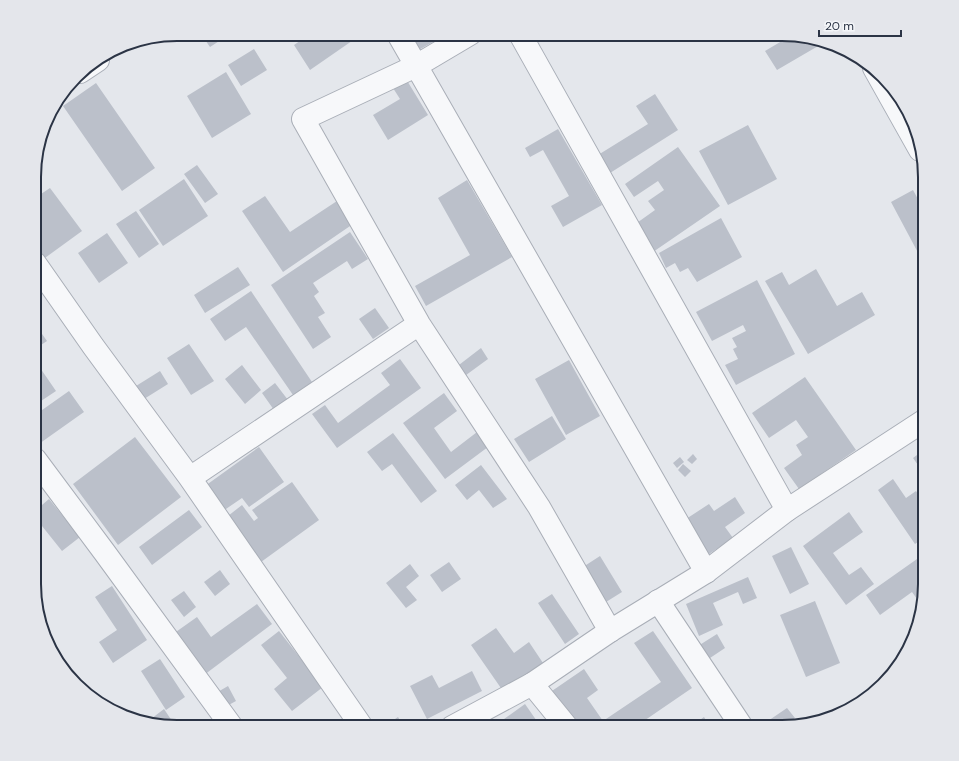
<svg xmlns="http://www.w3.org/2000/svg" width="959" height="761" font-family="'DM Sans',sans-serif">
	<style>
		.building { fill: #bbc0ca }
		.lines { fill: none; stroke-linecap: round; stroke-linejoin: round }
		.minor-casing { stroke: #a9aeb7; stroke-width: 24 }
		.tertiary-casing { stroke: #a9aeb7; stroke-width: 24 }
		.minor { stroke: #f7f8fa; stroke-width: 22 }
		.tertiary { stroke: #f7f8fa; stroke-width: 22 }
		.rim { fill: none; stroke: #2b3445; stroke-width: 2 }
	</style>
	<rect width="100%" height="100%" fill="#e4e7ec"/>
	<path class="building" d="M 201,34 L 230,34 L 210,47 Z
		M 310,34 L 362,34 L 310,70 L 294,45 Z
		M 405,34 L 447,34 L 415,52 Z
		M 792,35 L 825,42 L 777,70 L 765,51 Z
		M 254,49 L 267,70 L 241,86 L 228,65 Z
		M 226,72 L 251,114 L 212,138 L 187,96 Z
		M 406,79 L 428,115 L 388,140 L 373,115 L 400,99 L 393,88 Z
		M 96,83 L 155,168 L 122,191 L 63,106 Z
		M 655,94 L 678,130 L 610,173 L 598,155 L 648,124 L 636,106 Z
		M 748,125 L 777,179 L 728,205 L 699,151 Z
		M 558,129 L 602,205 L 563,227 L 551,206 L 569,196 L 543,150 L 530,157 L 525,148 Z
		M 678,147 L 720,206 L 653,252 L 634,225 L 655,210 L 648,201 L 664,190 L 658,181 L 634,197 L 625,184 Z
		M 197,165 L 218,194 L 205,203 L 184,174 Z
		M 184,179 L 208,216 L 163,246 L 139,210 Z
		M 467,180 L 512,257 L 426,306 L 415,286 L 470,255 L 438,198 Z
		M 50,188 L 82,231 L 38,263 L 35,259 L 35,198 Z
		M 913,190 L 925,212 L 925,261 L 923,262 L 891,202 Z
		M 265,196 L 290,232 L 337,201 L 353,224 L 283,272 L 242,211 Z
		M 136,211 L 159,244 L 139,258 L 116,224 Z
		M 721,218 L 742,257 L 697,282 L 688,268 L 680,272 L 675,263 L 666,268 L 659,253 Z
		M 350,232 L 368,259 L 352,269 L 347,261 L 313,283 L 319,292 L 314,296 L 325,313 L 318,317 L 331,337 L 313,349 L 271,285 Z
		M 107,233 L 128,263 L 99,283 L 78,253 Z
		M 238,267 L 250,285 L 205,313 L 194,295 Z
		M 816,269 L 837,306 L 862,292 L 875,315 L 808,354 L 765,281 L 782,272 L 789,285 Z
		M 757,280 L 795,354 L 736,385 L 725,365 L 738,359 L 733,349 L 737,347 L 732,338 L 746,331 L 743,325 L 712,341 L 696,312 Z
		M 251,291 L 312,382 L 293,395 L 246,327 L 225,341 L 210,319 Z
		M 375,308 L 389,328 L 373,339 L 359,319 Z
		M 35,324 L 47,341 L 35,349 Z
		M 189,344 L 214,381 L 191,395 L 167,358 Z
		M 481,348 L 488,359 L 462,378 L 455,368 Z
		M 400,359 L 421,388 L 337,448 L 312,414 L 325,405 L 338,423 L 390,385 L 381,373 Z
		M 569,360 L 600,416 L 566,435 L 535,379 Z
		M 36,362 L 56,391 L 35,405 L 35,363 Z
		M 242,365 L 261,390 L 245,404 L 225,379 Z
		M 160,371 L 168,384 L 136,404 L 128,391 Z
		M 805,377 L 856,450 L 799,489 L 784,468 L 802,455 L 796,445 L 808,437 L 796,420 L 769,438 L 752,413 Z
		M 275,383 L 288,400 L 274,410 L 262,393 Z
		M 69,391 L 84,412 L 36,446 L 35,443 L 35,415 Z
		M 444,393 L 457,411 L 434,428 L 451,452 L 481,429 L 492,444 L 445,479 L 403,423 Z
		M 552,416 L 566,439 L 529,462 L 514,439 Z
		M 393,433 L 437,491 L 421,503 L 392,464 L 382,471 L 367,452 Z
		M 135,437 L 181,497 L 118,545 L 73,484 Z
		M 259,447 L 284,482 L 249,507 L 242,498 L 223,511 L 205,486 Z
		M 925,449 L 925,475 L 913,458 Z
		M 693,454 L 697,459 L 692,464 L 687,460 Z
		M 680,457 L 684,462 L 677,468 L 673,463 Z
		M 683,464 L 691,471 L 685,477 L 678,470 Z
		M 481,465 L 507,499 L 493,508 L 479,490 L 467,500 L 455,485 Z
		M 893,479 L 906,498 L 916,491 L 921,498 L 925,496 L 925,537 L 915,544 L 878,490 Z
		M 292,482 L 319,520 L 261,562 L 228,516 L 242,505 L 254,521 L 258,518 L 252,510 Z
		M 735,497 L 745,513 L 725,527 L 733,538 L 706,556 L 683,521 L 709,504 L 714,511 Z
		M 49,499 L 80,537 L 62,551 L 34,516 L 35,511 Z
		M 189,510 L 202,527 L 152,565 L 139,547 Z
		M 849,512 L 863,532 L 833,553 L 849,575 L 861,567 L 874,584 L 846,605 L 803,546 Z
		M 791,547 L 809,584 L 790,594 L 772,556 Z
		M 600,556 L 622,592 L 606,602 L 583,567 Z
		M 917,559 L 925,570 L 925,594 L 922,606 L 912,592 L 880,615 L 866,595 Z
		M 449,562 L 461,579 L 442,592 L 430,575 Z
		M 410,564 L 419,576 L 406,587 L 417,600 L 406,608 L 386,583 Z
		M 220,570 L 230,584 L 215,596 L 204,582 Z
		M 748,577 L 757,598 L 743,604 L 738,592 L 713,603 L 723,625 L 699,636 L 686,604 Z
		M 112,586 L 147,640 L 113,663 L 99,642 L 117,630 L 95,597 Z
		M 184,591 L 196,607 L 184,617 L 171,600 Z
		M 552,594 L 579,634 L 565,644 L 538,603 Z
		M 815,601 L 840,663 L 806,677 L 780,615 Z
		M 257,604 L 272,624 L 204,675 L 173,634 L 197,617 L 211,637 Z
		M 496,628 L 514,653 L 529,642 L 543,663 L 503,691 L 471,645 Z
		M 279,631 L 323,687 L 292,711 L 274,689 L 287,678 L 261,645 Z
		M 653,631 L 692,688 L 635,727 L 572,727 L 549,693 L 584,669 L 598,690 L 587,698 L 603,721 L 661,682 L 634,643 Z
		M 717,634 L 725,648 L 707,660 L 698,646 Z
		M 160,659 L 185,697 L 166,710 L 141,671 Z
		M 899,663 L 890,678 L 886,673 Z
		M 472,671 L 482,691 L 427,719 L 410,686 L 432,675 L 439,688 Z
		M 228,686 L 236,701 L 225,707 L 216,693 Z
		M 525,704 L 541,727 L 500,727 L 497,724 Z
		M 787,708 L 795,718 L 784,727 L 759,727 Z
		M 164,709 L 174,724 L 170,727 L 168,727 L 147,722 Z
		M 398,717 L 404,727 L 383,727 Z
		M 704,717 L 710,727 L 690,727 Z"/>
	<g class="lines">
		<defs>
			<path id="minor" d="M 398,34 L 706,572
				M 470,34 L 416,66 L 303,119 L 419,324 L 539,507 L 610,631
				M 520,34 L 787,510
				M 874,68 L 920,150
				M 80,72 L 98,60
				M 35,263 L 93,346 L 190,478 L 362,727
				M 35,459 L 105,553 L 232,727
				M 190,478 L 419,324
				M 658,601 L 742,727
				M 532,684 L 567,727"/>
			<path id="tertiary" d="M 452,727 L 532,684 L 610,631 L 706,572 L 787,510 L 925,420"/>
		</defs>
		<use href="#minor" class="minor-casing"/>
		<use href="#tertiary" class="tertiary-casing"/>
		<use href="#minor" class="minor"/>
		<use href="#tertiary" class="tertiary"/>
	</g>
	<path d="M0 0H959V761H0ZM177 41H782A136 136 0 0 1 918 177V584A136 136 0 0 1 782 720H177A136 136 0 0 1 41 584V177A136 136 0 0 1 177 41Z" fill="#e4e6eb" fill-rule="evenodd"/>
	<path class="rim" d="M177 41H782A136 136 0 0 1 918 177V584A136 136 0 0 1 782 720H177A136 136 0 0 1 41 584V177A136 136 0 0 1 177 41Z"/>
	<path d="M819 30v6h82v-6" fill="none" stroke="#2b3445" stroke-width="2"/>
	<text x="825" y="30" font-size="12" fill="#2b3445" stroke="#f4f6f9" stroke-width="3" paint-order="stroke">20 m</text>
</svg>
